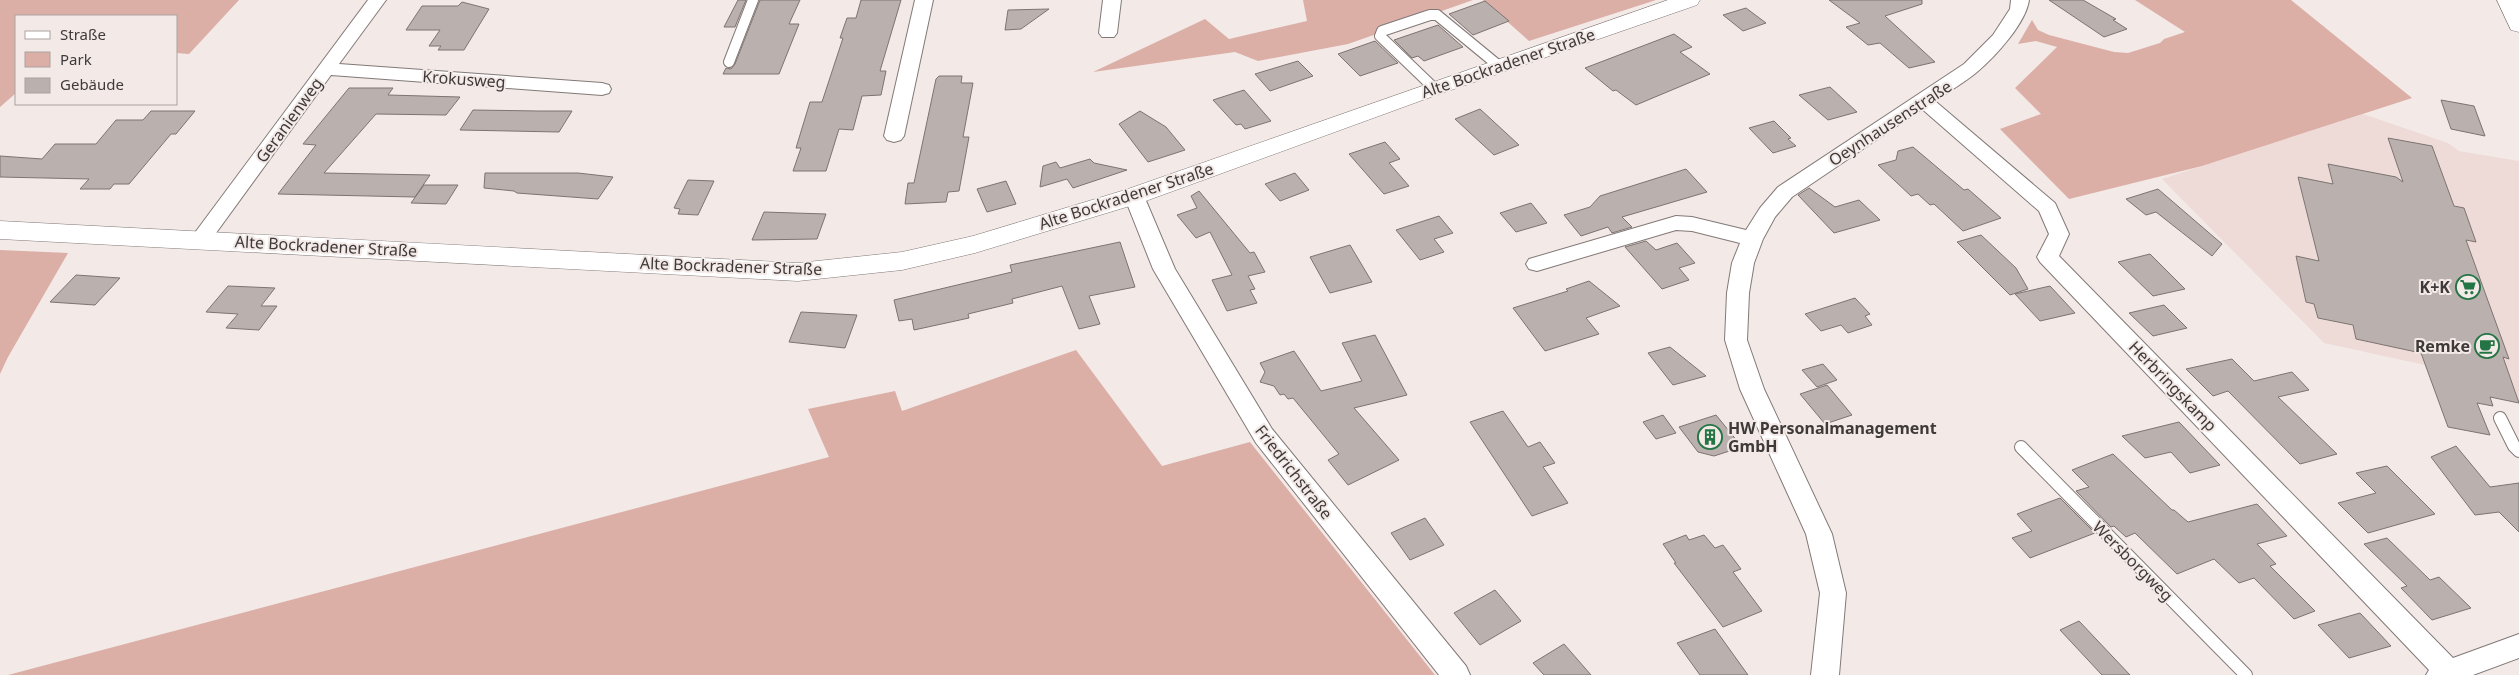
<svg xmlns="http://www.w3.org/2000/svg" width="2519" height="675" font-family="'Noto Sans',sans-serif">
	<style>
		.built { fill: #eedbd7 }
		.green { fill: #dbaea6 }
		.building { fill: #bab1af; stroke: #7d7472 }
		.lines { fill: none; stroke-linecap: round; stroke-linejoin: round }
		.service-far1-casing { stroke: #827977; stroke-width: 12 }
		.service-casing { stroke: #827977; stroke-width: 14 }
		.minor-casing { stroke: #827977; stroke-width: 2 }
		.tertiary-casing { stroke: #827977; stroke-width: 1 }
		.secondary-casing { stroke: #827977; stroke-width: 1 }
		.service-far1 { stroke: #fff; stroke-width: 10 }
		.service { stroke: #fff; stroke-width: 12 }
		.minor { fill: #fff; fill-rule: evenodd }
		.tertiary { fill: #fff; fill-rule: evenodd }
		.secondary { fill: #fff; fill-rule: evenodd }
		.labels { text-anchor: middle; stroke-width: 4; stroke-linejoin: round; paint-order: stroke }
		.street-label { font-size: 16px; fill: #3e3a39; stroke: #f3e9e7 }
		.poi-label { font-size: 16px; font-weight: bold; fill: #3e3a39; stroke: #f3e9e7; text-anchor: end }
	</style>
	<rect width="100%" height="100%" fill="#f3e9e7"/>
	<path class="built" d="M 2363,114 L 2448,143 L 2459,151 L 2519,161 L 2519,403 L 2513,384 L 2324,343 L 2162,179 Z"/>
	<path class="green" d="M 0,0 L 239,0 L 189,54 L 176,53 L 176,16 L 16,16 L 16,93 L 0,107 Z
		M 1303,0 L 1473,0 L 1348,44 L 1258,61 L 1235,52 L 1093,72 L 1205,19 L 1229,39 L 1307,21 Z
		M 1483,0 L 1656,0 L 1529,41 Z
		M 2135,0 L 2291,0 L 2412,98 L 2202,166 L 2069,199 L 2000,129 L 2041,114 L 2015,88 L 2057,47 L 2036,41 L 2018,44 L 2032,20 L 2038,30 L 2049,35 L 2114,52 L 2128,53 L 2160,43 L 2164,39 L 2185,32 Z
		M 0,250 L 68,253 L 8,357 L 0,374 Z
		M 1076,350 L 1162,466 L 1250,442 L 1435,675 L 8,675 L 829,457 L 808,409 L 895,391 L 902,411 Z"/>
	<path class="building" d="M 738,0 L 746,0 L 735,27 L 724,27 Z
		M 760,0 L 800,0 L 789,24 L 799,24 L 779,74 L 723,74 L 726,68 L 731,69 L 735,64 Z
		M 861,0 L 901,0 L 880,71 L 886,71 L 881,95 L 862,96 L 853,130 L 839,129 L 826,171 L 793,171 L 801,148 L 796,148 L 810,102 L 822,102 L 843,38 L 840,38 L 847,18 L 856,18 Z
		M 1829,0 L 1922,0 L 1922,4 L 1885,16 L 1935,62 L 1909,68 L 1880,43 L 1868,45 L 1846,27 L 1860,23 Z
		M 2049,0 L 2083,0 L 2116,19 L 2113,20 L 2127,29 L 2104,37 Z
		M 1485,1 L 1509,21 L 1473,35 L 1449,14 Z
		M 462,2 L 489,9 L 464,50 L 438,50 L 441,46 L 429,46 L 440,30 L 406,30 L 422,6 L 458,6 Z
		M 1746,8 L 1766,23 L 1743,31 L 1723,15 Z
		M 1049,9 L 1021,29 L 1005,30 L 1008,10 Z
		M 1438,25 L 1463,47 L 1424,61 L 1418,56 L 1412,58 L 1394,40 Z
		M 1674,34 L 1692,47 L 1680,52 L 1710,74 L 1636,105 L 1616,90 L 1613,91 L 1585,68 Z
		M 1375,41 L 1398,63 L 1360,76 L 1338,54 Z
		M 1298,61 L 1313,76 L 1270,91 L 1255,74 Z
		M 939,76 L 962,76 L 961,83 L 973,83 L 963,137 L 969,137 L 959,191 L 948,192 L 946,202 L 905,204 L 908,183 L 914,183 L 936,79 Z
		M 1830,87 L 1857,112 L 1828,120 L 1799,95 Z
		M 349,88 L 393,88 L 388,95 L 460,97 L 446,115 L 376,114 L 324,173 L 430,175 L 415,197 L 278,194 L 316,145 L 303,144 Z
		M 1244,90 L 1271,121 L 1245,129 L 1241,124 L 1236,125 L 1213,100 Z
		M 2441,100 L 2474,106 L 2485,136 L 2451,129 Z
		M 1480,109 L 1519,145 L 1494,155 L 1455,119 Z
		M 473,110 L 539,111 L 572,111 L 559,132 L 460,130 Z
		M 151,111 L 195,111 L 176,134 L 171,134 L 129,184 L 114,184 L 110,189 L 80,189 L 89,179 L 0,177 L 0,156 L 42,159 L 55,144 L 96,144 L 116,120 L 143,120 Z
		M 1140,111 L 1166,127 L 1185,150 L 1148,162 L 1119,124 Z
		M 1774,121 L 1791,138 L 1788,139 L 1796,146 L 1773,153 L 1749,128 Z
		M 2388,138 L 2432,146 L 2454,206 L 2464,208 L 2476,242 L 2466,240 L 2509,359 L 2503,357 L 2519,403 L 2490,397 L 2493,406 L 2477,403 L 2490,435 L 2448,427 L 2421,353 L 2356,339 L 2353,325 L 2318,318 L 2314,304 L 2306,302 L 2296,256 L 2319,261 L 2298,177 L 2333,184 L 2328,164 L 2396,177 L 2403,182 Z
		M 1385,142 L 1400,159 L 1389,163 L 1409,186 L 1384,194 L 1349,154 Z
		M 1913,147 L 1964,190 L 1968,189 L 2001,218 L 1963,231 L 1934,204 L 1930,205 L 1918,194 L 1911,196 L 1878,165 L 1896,160 L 1898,151 Z
		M 1090,159 L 1094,163 L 1127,170 L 1073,188 L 1067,179 L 1040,187 L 1043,166 L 1056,162 L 1060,168 Z
		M 1686,169 L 1707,192 L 1622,217 L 1632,227 L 1612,233 L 1608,227 L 1581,236 L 1564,215 L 1590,207 L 1600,196 Z
		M 485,173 L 578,173 L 613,177 L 598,199 L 517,193 L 514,191 L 484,188 Z
		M 1295,173 L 1309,190 L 1280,201 L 1265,184 Z
		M 688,180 L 714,181 L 698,215 L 678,214 L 680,209 L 674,208 Z
		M 1006,181 L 1016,204 L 987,212 L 977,189 Z
		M 424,185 L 458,185 L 446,204 L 411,203 Z
		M 1809,188 L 1835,207 L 1859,200 L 1880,220 L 1834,233 L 1798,195 Z
		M 2158,189 L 2222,244 L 2212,256 L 2156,212 L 2146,215 L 2126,199 Z
		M 1199,191 L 1250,253 L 1254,252 L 1265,272 L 1248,276 L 1255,289 L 1250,290 L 1257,303 L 1227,311 L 1212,280 L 1232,275 L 1210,232 L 1196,238 L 1177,215 L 1197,208 L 1191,196 Z
		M 1531,203 L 1547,223 L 1516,232 L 1500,213 Z
		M 764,212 L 826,214 L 817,239 L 752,240 Z
		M 1439,216 L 1453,233 L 1434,239 L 1444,252 L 1420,260 L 1396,230 Z
		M 1981,235 L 2016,268 L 2028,289 L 2010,295 L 1957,242 Z
		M 1646,241 L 1656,250 L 1677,243 L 1695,263 L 1679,268 L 1689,280 L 1662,289 L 1625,247 Z
		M 1120,242 L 1135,287 L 1089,296 L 1100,324 L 1079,329 L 1062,286 L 1012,299 L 1013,303 L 968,314 L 969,318 L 914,330 L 912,319 L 899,321 L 894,300 L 1012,272 L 1010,265 Z
		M 1350,245 L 1372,282 L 1330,293 L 1310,257 Z
		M 2150,254 L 2185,289 L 2153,296 L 2118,262 Z
		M 76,275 L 120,278 L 95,305 L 50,302 Z
		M 1589,281 L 1620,306 L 1586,318 L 1599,334 L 1545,351 L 1513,308 L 1568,291 L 1566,289 Z
		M 228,286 L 275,288 L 261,306 L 277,306 L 259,330 L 226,328 L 238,314 L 206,312 Z
		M 2050,286 L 2075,313 L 2040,321 L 2015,294 Z
		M 1855,298 L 1870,314 L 1865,316 L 1872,325 L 1848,333 L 1841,325 L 1821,331 L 1805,314 Z
		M 2164,305 L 2187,328 L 2153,336 L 2129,313 Z
		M 801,312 L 857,315 L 845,348 L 789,342 Z
		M 1375,335 L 1407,395 L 1354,408 L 1399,460 L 1348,485 L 1328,460 L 1339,454 L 1293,398 L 1288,399 L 1284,394 L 1280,395 L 1274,386 L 1260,382 L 1265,372 L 1260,363 L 1294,351 L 1321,391 L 1362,381 L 1342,343 Z
		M 1670,347 L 1706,376 L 1673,385 L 1648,353 Z
		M 2232,359 L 2254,381 L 2292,372 L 2309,390 L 2278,397 L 2337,454 L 2300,464 L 2228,391 L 2213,396 L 2186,369 Z
		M 1823,364 L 1837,380 L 1817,387 L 1802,370 Z
		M 1827,385 L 1852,415 L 1825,424 L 1800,394 Z
		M 1503,411 L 1528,447 L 1540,442 L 1555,463 L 1543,467 L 1568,503 L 1532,516 L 1470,422 Z
		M 1663,415 L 1676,433 L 1656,439 L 1643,422 Z
		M 1716,415 L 1742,447 L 1714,456 L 1698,452 L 1679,427 Z
		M 2179,422 L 2220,465 L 2190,473 L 2171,452 L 2145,458 L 2122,436 Z
		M 2456,446 L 2490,487 L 2519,483 L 2519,532 L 2499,512 L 2475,515 L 2431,457 Z
		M 2113,454 L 2172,510 L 2174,510 L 2188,522 L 2257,504 L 2287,536 L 2257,544 L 2276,564 L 2270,566 L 2315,611 L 2294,619 L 2254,578 L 2239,583 L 2214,559 L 2177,574 L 2135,533 L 2126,537 L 2114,526 L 2111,527 L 2076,491 L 2089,487 L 2072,470 Z
		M 2387,466 L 2435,514 L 2368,533 L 2338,503 L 2376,493 L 2356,473 Z
		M 2060,498 L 2095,533 L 2030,558 L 2012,538 L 2032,531 L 2017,514 Z
		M 1425,518 L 1444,545 L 1410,560 L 1391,533 Z
		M 1686,535 L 1689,540 L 1704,535 L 1715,548 L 1723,545 L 1741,569 L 1733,572 L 1762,611 L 1723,627 L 1674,563 L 1676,563 L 1663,544 Z
		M 2387,538 L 2430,580 L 2439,577 L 2471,608 L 2432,620 L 2401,588 L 2407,586 L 2364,544 Z
		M 1495,590 L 1521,621 L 1480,645 L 1454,613 Z
		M 2360,613 L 2391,646 L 2349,658 L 2318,625 Z
		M 2079,621 L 2130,675 L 2102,675 L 2060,630 Z
		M 1715,629 L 1748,675 L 1700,675 L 1677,643 Z
		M 1564,644 L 1591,675 L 1544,675 L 1533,663 Z"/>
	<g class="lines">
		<defs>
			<path id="service-far1" d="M 729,62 L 753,0
				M 1434,88 L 1380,36 L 1382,31 L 1430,15 L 1437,15 L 1499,66"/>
			<path id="service" d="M 2500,418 L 2514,446 L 2519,451
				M 2021,447 L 2246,675"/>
			<path id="minor" d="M 368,0 L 386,0 L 339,64 L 602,83 L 609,85 L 611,89 L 609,93 L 602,95 L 331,75 L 208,244 L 201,246 L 194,244 L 190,239 L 194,234 Z
				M 915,0 L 933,0 L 904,136 L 901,140 L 894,142 L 887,140 L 884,136 Z
				M 1103,0 L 1121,0 L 1117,33 L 1114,37 L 1102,37 L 1099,33 Z
				M 2011,0 L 2029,0 C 2026,23 1995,57 1977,72 C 1964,83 1949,91 1935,101 L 2055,203 L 2069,234 L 2059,256 L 2453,658 L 2519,634 L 2519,658 L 2473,675 L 2426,675 L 2429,670 L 2040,262 L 2037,257 L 2049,234 L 2039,211 L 1922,109 L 1792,197 L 1775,217 L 1763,239 L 1754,263 L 1749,293 L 1747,340 L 1764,389 L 1832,534 L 1846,593 L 1839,675 L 1811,675 L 1820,593 L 1806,534 L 1740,389 L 1725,340 L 1727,293 L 1732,263 L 1740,243 L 1692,231 L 1676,230 L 1537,271 L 1529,269 L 1526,264 L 1529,259 L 1676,216 L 1692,217 L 1746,230 L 1760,208 L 1778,187 L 1964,64 L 1993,35 L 2010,9 Z
				M 1134,189 L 1141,191 L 1144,196 L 1175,269 L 1272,429 L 1466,666 L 1470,675 L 1439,675 L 1256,443 L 1153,269 L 1124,196 L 1127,191 Z"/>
			<path id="tertiary" d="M 1668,0 L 1700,0 L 1697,5 L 1431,97 L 1143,202 L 975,253 L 902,270 L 798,281 L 0,239 L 0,221 L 798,263 L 902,252 L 973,236 L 1125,190 Z"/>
			<path id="secondary" d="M 2497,0 L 2519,0 L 2519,32 L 2511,30 Z"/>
		</defs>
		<use href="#service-far1" class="service-far1-casing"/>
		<use href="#service" class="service-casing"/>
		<use href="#minor" class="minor-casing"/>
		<use href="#tertiary" class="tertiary-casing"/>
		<use href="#secondary" class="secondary-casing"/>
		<use href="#service-far1" class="service-far1"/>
		<use href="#service" class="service"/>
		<use href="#minor" class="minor"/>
		<use href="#tertiary" class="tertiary"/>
		<use href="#secondary" class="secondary"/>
	</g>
	<defs>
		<symbol id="supermarket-ring" viewBox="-11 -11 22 22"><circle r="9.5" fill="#f3e9e7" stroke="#247546" stroke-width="1.5"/><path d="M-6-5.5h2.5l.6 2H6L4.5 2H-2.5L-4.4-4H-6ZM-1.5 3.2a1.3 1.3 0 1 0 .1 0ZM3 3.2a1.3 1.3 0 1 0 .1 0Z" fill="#247546"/></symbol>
		<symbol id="cafe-ring" viewBox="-11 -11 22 22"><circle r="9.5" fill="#f3e9e7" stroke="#247546" stroke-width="1.5"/><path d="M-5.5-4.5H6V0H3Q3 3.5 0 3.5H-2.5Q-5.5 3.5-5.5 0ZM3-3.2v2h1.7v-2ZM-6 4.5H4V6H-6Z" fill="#247546"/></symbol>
		<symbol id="building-ring" viewBox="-11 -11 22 22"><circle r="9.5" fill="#f3e9e7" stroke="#247546" stroke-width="1.5"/><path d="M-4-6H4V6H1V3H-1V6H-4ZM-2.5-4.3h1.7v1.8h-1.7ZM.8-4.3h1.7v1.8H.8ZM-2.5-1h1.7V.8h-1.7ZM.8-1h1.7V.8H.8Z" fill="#247546"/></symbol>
	</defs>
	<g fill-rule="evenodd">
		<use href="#supermarket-ring" x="2454" y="273" width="28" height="28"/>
		<use href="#cafe-ring" x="2473" y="332" width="28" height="28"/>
		<use href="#building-ring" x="1696" y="423" width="28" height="28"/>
	</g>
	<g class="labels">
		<g class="street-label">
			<text transform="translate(1508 63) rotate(-19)" y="6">Alte Bockradener Straße</text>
			<text transform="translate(464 79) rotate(4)" y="6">Krokusweg</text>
			<text transform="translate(289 120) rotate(-54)" y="6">Geranienweg</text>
			<text transform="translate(1890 123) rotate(-33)" y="6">Oeynhausenstraße</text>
			<text transform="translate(1126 196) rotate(-18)" y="6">Alte Bockradener Straße</text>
			<text transform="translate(326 246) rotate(3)" y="6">Alte Bockradener Straße</text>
			<text transform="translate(731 266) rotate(2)" y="6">Alte Bockradener Straße</text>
			<text transform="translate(2173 386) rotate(46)" y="6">Herbringskamp</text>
			<text transform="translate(1294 472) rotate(52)" y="6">Friedrichstraße</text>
			<text transform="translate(2133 561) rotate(45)" y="6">Wersborgweg</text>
		</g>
		<g class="poi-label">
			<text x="2450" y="293">K+K</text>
			<text x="2470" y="352">Remke</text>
			<text x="1728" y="434" text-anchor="start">HW Personalmanagement<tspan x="1728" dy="18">GmbH</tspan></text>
		</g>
	</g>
	<rect x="15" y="15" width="162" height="90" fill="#f3e9e7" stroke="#aba3a1"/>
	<rect x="25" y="31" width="25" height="8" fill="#ffffff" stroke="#aba3a1"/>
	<text x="60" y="40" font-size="15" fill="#3e3a39">Straße</text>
	<rect x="25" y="52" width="25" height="15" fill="#dbaea6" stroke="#aba3a1"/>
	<text x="60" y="65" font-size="15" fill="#3e3a39">Park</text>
	<rect x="25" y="78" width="25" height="15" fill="#bab1af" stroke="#aba3a1"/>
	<text x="60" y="90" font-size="15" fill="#3e3a39">Gebäude</text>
</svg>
